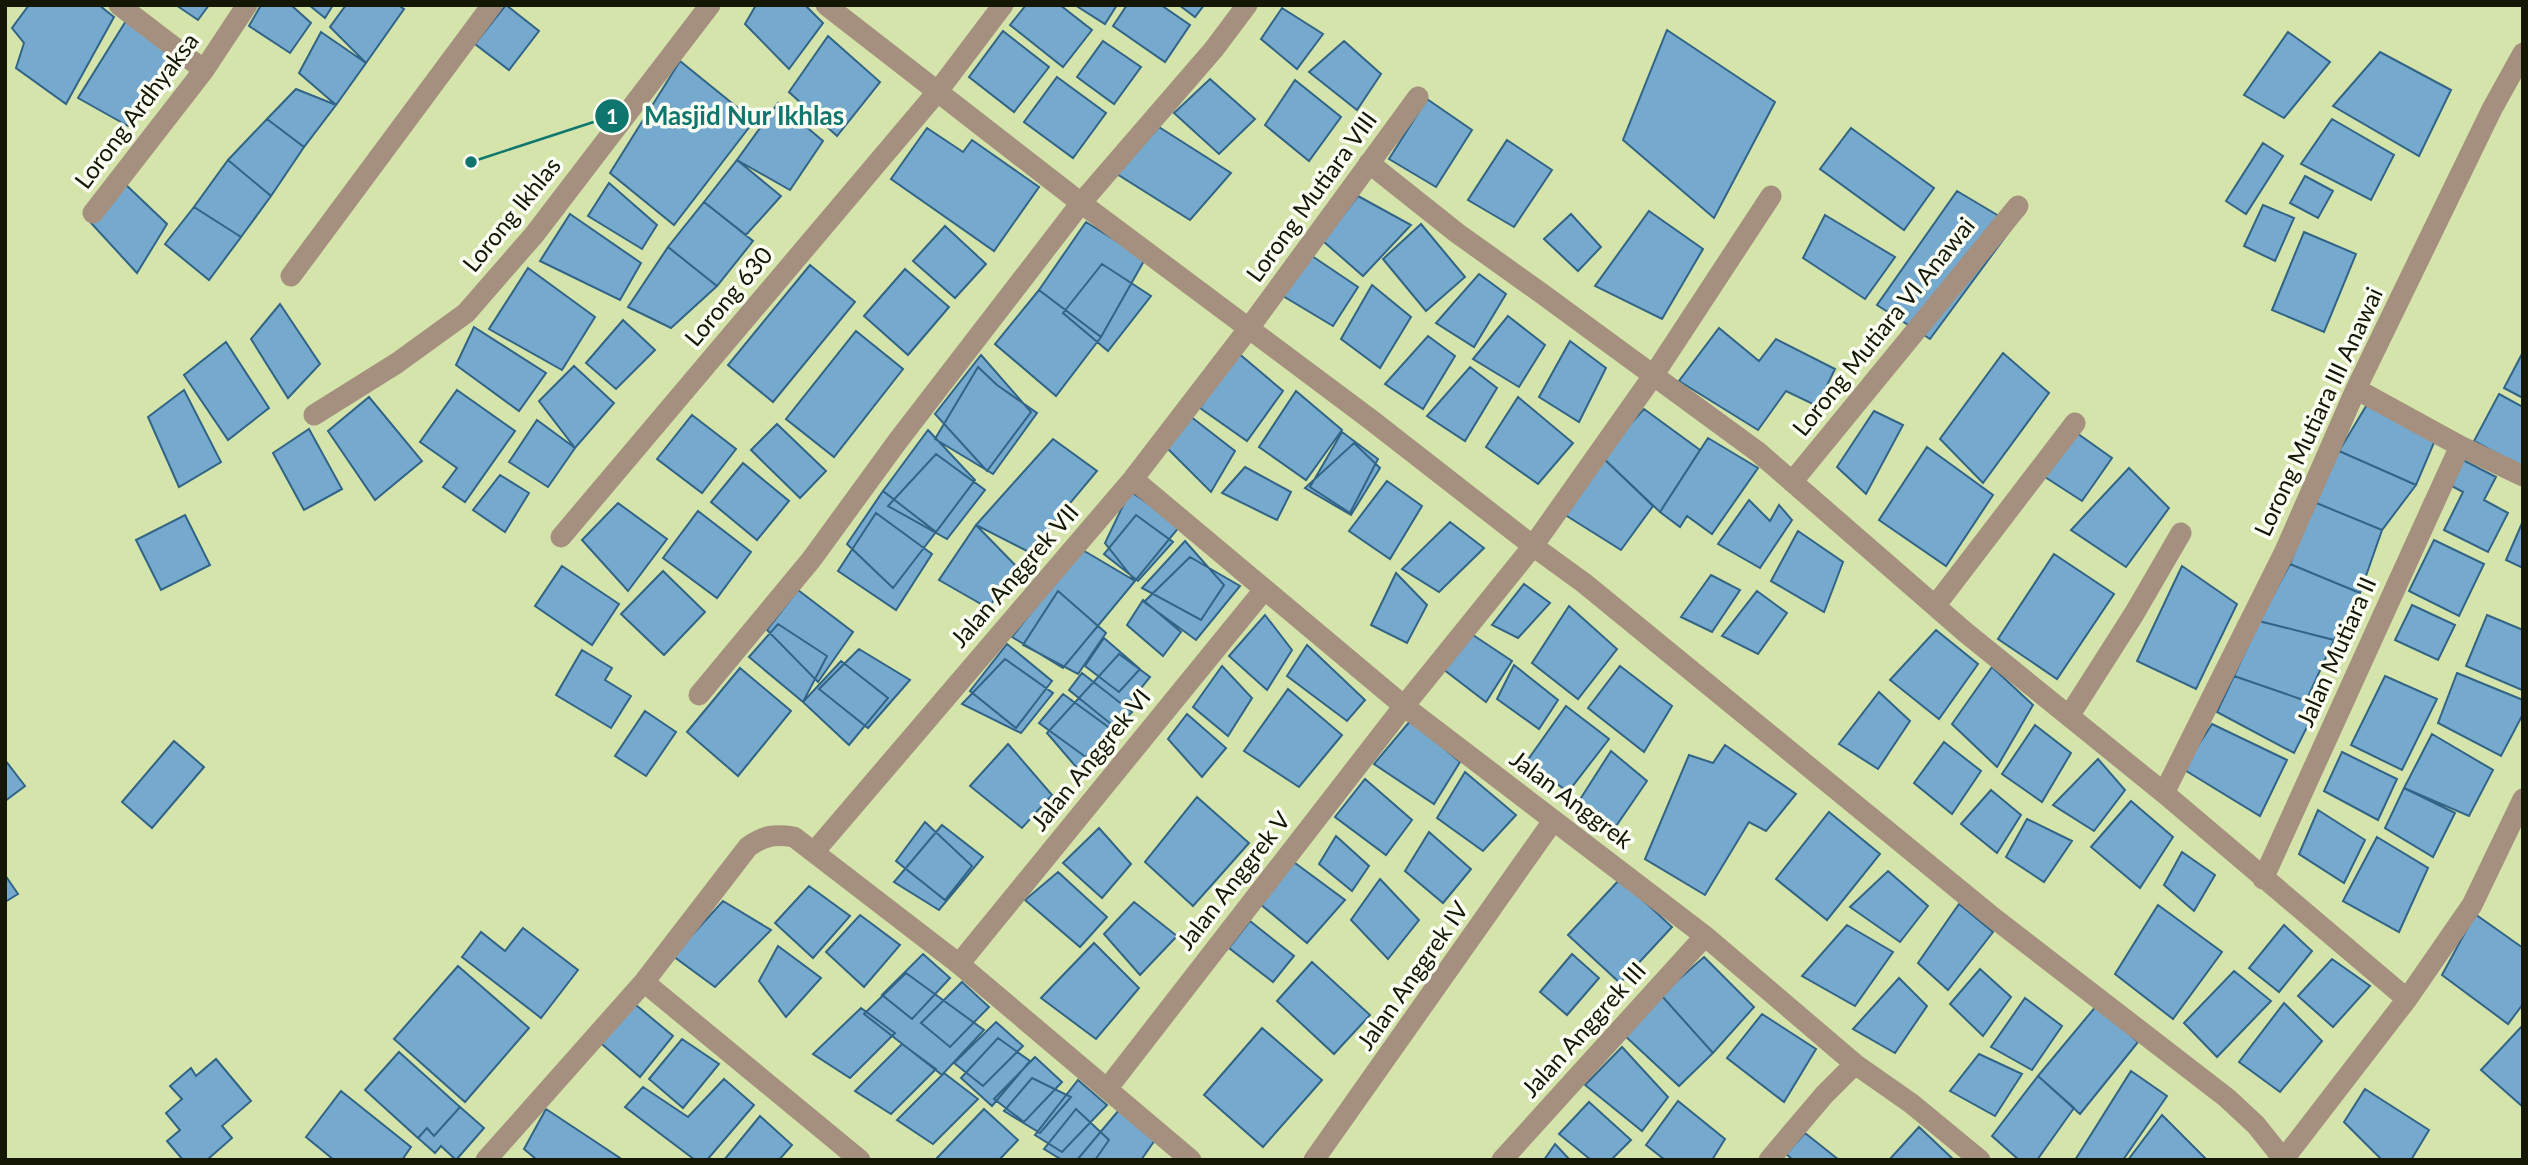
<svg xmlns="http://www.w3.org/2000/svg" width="2528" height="1165" font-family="Lato,sans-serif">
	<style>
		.building { fill: #75a9ce; stroke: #326486; stroke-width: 2 }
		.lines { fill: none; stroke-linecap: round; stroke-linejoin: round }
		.street { stroke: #a5907f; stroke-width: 21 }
		.labels { text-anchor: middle; stroke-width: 7; stroke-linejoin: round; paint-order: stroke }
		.street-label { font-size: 24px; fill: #131703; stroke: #fbfef3 }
		.leader { fill: none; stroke: #0f766e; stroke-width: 2.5 }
		.callout-dot { fill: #0f766e; stroke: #fbfef3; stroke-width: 2.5 }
		.mark-label { font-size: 21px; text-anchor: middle; font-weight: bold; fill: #fff }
		.callout-label { font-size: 26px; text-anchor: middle; font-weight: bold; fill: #0f766e; stroke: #fbfef3; stroke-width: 7; stroke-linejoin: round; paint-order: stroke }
	</style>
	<rect width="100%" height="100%" fill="#d4e4ab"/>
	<path class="building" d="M 29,5 L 99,5 L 114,17 L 66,104 L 16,68 L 24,43 L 12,28 Z
		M 176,5 L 209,5 L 198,20 Z
		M 261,5 L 291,5 L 311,23 L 290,53 L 249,26 Z
		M 309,5 L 333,5 L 325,18 Z
		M 346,5 L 398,5 L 404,9 L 366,63 L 330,27 Z
		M 506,5 L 539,31 L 509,70 L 475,44 Z
		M 756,5 L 805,5 L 823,23 L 789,69 L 745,24 Z
		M 1026,5 L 1060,5 L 1092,30 L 1063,67 L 1010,25 Z
		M 1075,5 L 1117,5 L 1105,24 Z
		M 1127,5 L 1161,5 L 1190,25 L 1165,62 L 1113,26 Z
		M 1179,5 L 1204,5 L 1195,17 Z
		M 1282,8 L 1323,34 L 1297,69 L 1261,39 Z
		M 129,16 L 174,56 L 128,126 L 78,98 Z
		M 1667,30 L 1775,102 L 1714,218 L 1623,140 Z
		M 1003,31 L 1049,67 L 1014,112 L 969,77 Z
		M 321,32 L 366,63 L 336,105 L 299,73 Z
		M 2288,32 L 2330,62 L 2284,118 L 2244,95 Z
		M 828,36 L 880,82 L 837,136 L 789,92 Z
		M 1103,41 L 1141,67 L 1114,104 L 1077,77 Z
		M 1344,41 L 1381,74 L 1357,110 L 1309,72 Z
		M 2380,52 L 2451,90 L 2419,156 L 2333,106 Z
		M 680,61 L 754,121 L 674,225 L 610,173 Z
		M 1057,77 L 1106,113 L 1073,158 L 1024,122 Z
		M 1210,79 L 1255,119 L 1219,154 L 1174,113 Z
		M 1295,80 L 1341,117 L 1309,161 L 1265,125 Z
		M 296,89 L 336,105 L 304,147 L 267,119 Z
		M 1427,99 L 1472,130 L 1436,187 L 1389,159 Z
		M 778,103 L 823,141 L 790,190 L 737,160 Z
		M 267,119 L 304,147 L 271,196 L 228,160 Z
		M 2332,119 L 2394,155 L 2371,200 L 2301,164 Z
		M 1159,127 L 1231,173 L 1190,220 L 1117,174 Z
		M 927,128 L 963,152 L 972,140 L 1039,187 L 994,251 L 891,179 Z
		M 1851,128 L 1934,188 L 1904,230 L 1820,169 Z
		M 1507,140 L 1552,170 L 1514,227 L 1468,200 Z
		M 2263,143 L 2283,156 L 2246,214 L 2226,201 Z
		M 228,160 L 271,196 L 241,237 L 194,207 Z
		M 737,160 L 781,196 L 746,235 L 704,202 Z
		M 2305,176 L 2333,191 L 2318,218 L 2290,203 Z
		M 123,182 L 167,224 L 137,273 L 91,223 Z
		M 609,183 L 657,225 L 642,249 L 588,216 Z
		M 1957,191 L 2014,225 L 1930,339 L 1877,305 Z
		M 1358,196 L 1411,225 L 1363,276 L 1323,241 Z
		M 704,202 L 753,241 L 717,286 L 668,247 Z
		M 2263,205 L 2294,218 L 2275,261 L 2244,246 Z
		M 194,207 L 241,237 L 209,280 L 165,244 Z
		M 1649,211 L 1703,249 L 1662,319 L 1595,286 Z
		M 570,214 L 641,263 L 620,300 L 540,261 Z
		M 1571,214 L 1601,247 L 1578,271 L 1544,239 Z
		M 1825,215 L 1895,257 L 1865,299 L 1803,258 Z
		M 1086,222 L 1145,259 L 1101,337 L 1039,290 Z
		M 1421,224 L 1465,277 L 1426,311 L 1383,259 Z
		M 945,226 L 986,264 L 955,298 L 913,261 Z
		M 2304,232 L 2356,254 L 2324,332 L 2272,310 Z
		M 668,247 L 717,286 L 671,328 L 628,307 Z
		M 1312,256 L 1358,287 L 1333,326 L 1283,296 Z
		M 1102,264 L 1151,296 L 1108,351 L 1063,313 Z
		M 810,265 L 855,302 L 773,402 L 728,365 Z
		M 528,268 L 595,317 L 562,370 L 489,329 Z
		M 905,269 L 949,307 L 908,355 L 864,316 Z
		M 1479,274 L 1506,294 L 1474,347 L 1436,323 Z
		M 1372,285 L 1411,317 L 1380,368 L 1341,339 Z
		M 1039,290 L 1101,337 L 1056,396 L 995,344 Z
		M 280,304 L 320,364 L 288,398 L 251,339 Z
		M 1508,316 L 1545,345 L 1519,387 L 1473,359 Z
		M 623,320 L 655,350 L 616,389 L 586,363 Z
		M 474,327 L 546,373 L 519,411 L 456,365 Z
		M 1719,328 L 1759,361 L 1776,339 L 1835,369 L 1817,406 L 1786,391 L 1758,430 L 1679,381 Z
		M 856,331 L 903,369 L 834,457 L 786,419 Z
		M 1428,336 L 1455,356 L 1423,409 L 1385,384 Z
		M 1570,341 L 1606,368 L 1579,422 L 1539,397 Z
		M 226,342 L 269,408 L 228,440 L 184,375 Z
		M 1237,352 L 1283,391 L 1247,441 L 1200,408 Z
		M 2523,352 L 2523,398 L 2504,388 Z
		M 2003,353 L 2049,393 L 1983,483 L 1940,439 Z
		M 981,355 L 1031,412 L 987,471 L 935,414 Z
		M 574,366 L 614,403 L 575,448 L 539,401 Z
		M 978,367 L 997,385 L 1037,413 L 993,474 L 935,439 Z
		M 1470,367 L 1497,388 L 1465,441 L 1427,416 Z
		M 184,390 L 221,462 L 179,487 L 148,417 Z
		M 457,390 L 515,431 L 465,502 L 443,487 L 457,468 L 420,442 Z
		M 1296,391 L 1342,430 L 1306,480 L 1259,447 Z
		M 2499,394 L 2523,407 L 2523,468 L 2474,441 Z
		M 369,397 L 422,461 L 375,500 L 328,431 Z
		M 1518,397 L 1573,443 L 1538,484 L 1486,447 Z
		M 2371,398 L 2436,438 L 2416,485 L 2339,451 Z
		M 1644,409 L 1700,450 L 1660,512 L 1601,456 Z
		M 1874,411 L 1903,425 L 1866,494 L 1837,467 Z
		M 692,415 L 736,449 L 702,493 L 657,459 Z
		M 1190,416 L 1235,451 L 1211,492 L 1164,445 Z
		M 537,420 L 575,448 L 548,487 L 509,462 Z
		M 777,424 L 826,471 L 800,498 L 751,450 Z
		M 2064,424 L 2112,458 L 2082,501 L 2031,468 Z
		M 309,429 L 342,489 L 304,510 L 273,453 Z
		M 928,430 L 975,480 L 936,532 L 883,491 Z
		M 1342,432 L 1378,459 L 1350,513 L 1310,487 Z
		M 1708,438 L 1758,468 L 1712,534 L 1687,516 L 1680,527 L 1660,512 Z
		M 1053,439 L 1097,471 L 1029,552 L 976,525 Z
		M 1354,443 L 1380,468 L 1351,515 L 1305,488 Z
		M 1927,447 L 1993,495 L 1946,566 L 1879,520 Z
		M 2339,451 L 2416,485 L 2382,530 L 2314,502 Z
		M 936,454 L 985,490 L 947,539 L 888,506 Z
		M 1601,456 L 1653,506 L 1621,550 L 1559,511 Z
		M 2461,459 L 2496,477 L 2484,500 L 2508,513 L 2488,552 L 2444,530 L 2463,492 L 2448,484 Z
		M 743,463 L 789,501 L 757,540 L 711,502 Z
		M 1245,467 L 1291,492 L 1277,520 L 1222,493 Z
		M 2129,468 L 2169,508 L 2126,567 L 2071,530 Z
		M 500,475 L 529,493 L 505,532 L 473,510 Z
		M 1387,481 L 1422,506 L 1390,559 L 1349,531 Z
		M 883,491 L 936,532 L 893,588 L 847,544 Z
		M 1130,491 L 1180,526 L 1135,581 L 1105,543 Z
		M 1749,500 L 1770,521 L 1779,505 L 1792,520 L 1760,568 L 1718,544 Z
		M 2314,502 L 2382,530 L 2360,593 L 2290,564 Z
		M 618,503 L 667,539 L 628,591 L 582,540 Z
		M 698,511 L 751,552 L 717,598 L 663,558 Z
		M 876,513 L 932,554 L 896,610 L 838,571 Z
		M 185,515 L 210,565 L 161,590 L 136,540 Z
		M 1136,515 L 1173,542 L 1138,581 L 1104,554 Z
		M 2523,521 L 2523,568 L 2506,560 Z
		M 1450,522 L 1484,548 L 1439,592 L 1402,569 Z
		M 976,525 L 1018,568 L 988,608 L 939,580 Z
		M 1798,531 L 1843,562 L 1824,612 L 1771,581 Z
		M 2434,540 L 2484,564 L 2459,616 L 2409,591 Z
		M 1185,541 L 1224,585 L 1201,620 L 1142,588 Z
		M 1081,549 L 1135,581 L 1063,668 L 1012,637 Z
		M 2054,554 L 2114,594 L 2057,679 L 1998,639 Z
		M 1190,557 L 1240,586 L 1196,640 L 1144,602 Z
		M 2290,564 L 2360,593 L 2334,640 L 2259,621 Z
		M 562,566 L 619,604 L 592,645 L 535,606 Z
		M 2182,566 L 2237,604 L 2196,689 L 2137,661 Z
		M 663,571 L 705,612 L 664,655 L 621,614 Z
		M 1396,573 L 1427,605 L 1407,643 L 1371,625 Z
		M 1711,575 L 1740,590 L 1712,632 L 1681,617 Z
		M 1524,584 L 1550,603 L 1518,638 L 1492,625 Z
		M 798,590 L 853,632 L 818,682 L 767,630 Z
		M 1058,591 L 1106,633 L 1078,674 L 1023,645 Z
		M 1757,591 L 1787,613 L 1758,654 L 1722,636 Z
		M 1143,600 L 1181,632 L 1163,656 L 1127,625 Z
		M 2412,605 L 2455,625 L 2438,660 L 2395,640 Z
		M 1569,606 L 1617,649 L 1578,699 L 1532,663 Z
		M 1265,615 L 1292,650 L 1267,690 L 1229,656 Z
		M 2487,615 L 2523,630 L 2522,690 L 2466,666 Z
		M 2259,621 L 2334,640 L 2306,701 L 2234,676 Z
		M 778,624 L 827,656 L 803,702 L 749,657 Z
		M 1936,630 L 1978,664 L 1939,719 L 1890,680 Z
		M 1467,631 L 1512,661 L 1486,702 L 1443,669 Z
		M 1104,638 L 1140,669 L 1119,692 L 1085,666 Z
		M 1007,644 L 1052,681 L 1016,728 L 970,691 Z
		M 1307,645 L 1365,700 L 1347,721 L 1287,676 Z
		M 859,649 L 910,680 L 868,728 L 819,689 Z
		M 582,650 L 612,668 L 605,680 L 631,696 L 611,728 L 556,695 Z
		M 1119,654 L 1150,677 L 1077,768 L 1047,733 Z
		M 1005,659 L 1053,693 L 1021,733 L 962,704 Z
		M 841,661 L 888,698 L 849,745 L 803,702 Z
		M 1514,665 L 1558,700 L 1539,729 L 1497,699 Z
		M 1222,666 L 1252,698 L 1228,736 L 1193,707 Z
		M 1620,666 L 1672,706 L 1644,752 L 1588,708 Z
		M 1992,667 L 2033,705 L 1997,767 L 1952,724 Z
		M 740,668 L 791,711 L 738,776 L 687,732 Z
		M 1082,673 L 1132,712 L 1116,728 L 1069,690 Z
		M 2457,673 L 2523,700 L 2523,714 L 2501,756 L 2438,723 Z
		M 2234,676 L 2318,705 L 2294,753 L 2217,712 Z
		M 2385,676 L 2437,699 L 2402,770 L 2351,745 Z
		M 1288,689 L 1342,735 L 1299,787 L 1244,751 Z
		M 1879,692 L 1910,721 L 1878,769 L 1839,744 Z
		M 1063,694 L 1111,729 L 1087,758 L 1039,723 Z
		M 1566,706 L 1609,739 L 1568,792 L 1527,761 Z
		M 645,711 L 676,732 L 646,776 L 615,756 Z
		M 1187,714 L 1226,748 L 1202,777 L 1168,739 Z
		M 1411,720 L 1460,762 L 1434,804 L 1374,764 Z
		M 2212,724 L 2287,760 L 2260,816 L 2183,769 Z
		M 2035,725 L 2071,753 L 2042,802 L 2002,774 Z
		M 2432,734 L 2493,770 L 2469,816 L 2404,788 Z
		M 174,741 L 204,767 L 152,828 L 122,802 Z
		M 1944,742 L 1981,771 L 1952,814 L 1914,783 Z
		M 1008,744 L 1052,795 L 1022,828 L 970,786 Z
		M 1725,745 L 1796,794 L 1766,831 L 1749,822 L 1705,895 L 1645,859 L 1689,755 L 1713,763 Z
		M 1611,751 L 1647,781 L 1614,829 L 1579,801 Z
		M 2342,752 L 2397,779 L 2378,820 L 2324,791 Z
		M 2098,759 L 2125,790 L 2094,831 L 2053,805 Z
		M 5,760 L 25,786 L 5,801 Z
		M 1465,772 L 1516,815 L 1483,851 L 1437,818 Z
		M 1365,779 L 1412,820 L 1386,855 L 1335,817 Z
		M 2404,788 L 2455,813 L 2433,857 L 2385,828 Z
		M 1991,790 L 2021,815 L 1997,853 L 1961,824 Z
		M 1197,797 L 1249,843 L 1193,906 L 1145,862 Z
		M 2131,801 L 2173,837 L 2140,888 L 2091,847 Z
		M 2318,810 L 2365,840 L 2344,883 L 2299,854 Z
		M 1829,812 L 1880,854 L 1827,920 L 1776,879 Z
		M 2027,819 L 2072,841 L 2044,882 L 2006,857 Z
		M 925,822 L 972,866 L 945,900 L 896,861 Z
		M 942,825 L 983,857 L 939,910 L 894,882 Z
		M 1099,828 L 1131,864 L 1102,898 L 1063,863 Z
		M 1429,832 L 1471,869 L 1443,903 L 1405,871 Z
		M 1336,836 L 1369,866 L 1352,891 L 1319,864 Z
		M 2377,837 L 2428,868 L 2399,932 L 2343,901 Z
		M 2182,852 L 2215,875 L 2194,911 L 2164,885 Z
		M 1291,860 L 1345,900 L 1307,943 L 1259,903 Z
		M 1888,871 L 1928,906 L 1900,942 L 1850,907 Z
		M 1058,872 L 1107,917 L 1080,947 L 1025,900 Z
		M 5,875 L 18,894 L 5,902 Z
		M 1380,879 L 1419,920 L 1388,959 L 1351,920 Z
		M 1620,879 L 1672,927 L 1620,983 L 1568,935 Z
		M 809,886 L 850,916 L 813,958 L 775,923 Z
		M 723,901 L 771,930 L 715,987 L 673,956 Z
		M 1134,902 L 1177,936 L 1140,975 L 1104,934 Z
		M 1959,904 L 1993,932 L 1948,990 L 1918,963 Z
		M 2158,905 L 2222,952 L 2173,1019 L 2115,974 Z
		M 2475,914 L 2523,948 L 2523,1004 L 2508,1024 L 2442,975 Z
		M 860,915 L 900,945 L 864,987 L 826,952 Z
		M 1250,921 L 1294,956 L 1273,982 L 1229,948 Z
		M 1847,925 L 1893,952 L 1855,1006 L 1802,976 Z
		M 2284,925 L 2312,951 L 2279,992 L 2249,968 Z
		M 523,928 L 578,970 L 541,1018 L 462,957 L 481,932 L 505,951 Z
		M 1094,943 L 1139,988 L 1096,1039 L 1041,998 Z
		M 778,946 L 821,978 L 786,1017 L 759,981 Z
		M 923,954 L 950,978 L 912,1019 L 882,995 Z
		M 1572,954 L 1599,978 L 1567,1015 L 1540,992 Z
		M 1704,957 L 1754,1007 L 1713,1053 L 1661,995 Z
		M 2332,959 L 2370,986 L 2333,1027 L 2298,996 Z
		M 1312,962 L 1370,1015 L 1334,1054 L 1277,1001 Z
		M 458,966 L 529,1028 L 465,1102 L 394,1039 Z
		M 1980,969 L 2011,997 L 1983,1036 L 1950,1004 Z
		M 2234,971 L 2271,1001 L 2217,1057 L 2184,1023 Z
		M 906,973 L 984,1030 L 942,1075 L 864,1014 Z
		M 1899,978 L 1927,1006 L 1895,1053 L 1853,1029 Z
		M 962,982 L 989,1007 L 950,1047 L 921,1023 Z
		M 1661,995 L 1713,1053 L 1679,1086 L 1624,1035 Z
		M 2025,998 L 2062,1026 L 2032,1070 L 1991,1047 Z
		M 2284,1003 L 2322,1041 L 2280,1092 L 2239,1062 Z
		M 636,1005 L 673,1036 L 640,1077 L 596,1039 Z
		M 2097,1005 L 2138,1042 L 2080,1114 L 2038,1076 Z
		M 861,1008 L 895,1033 L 850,1078 L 813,1054 Z
		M 1762,1014 L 1816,1049 L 1784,1102 L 1727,1058 Z
		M 996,1022 L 1023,1046 L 983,1086 L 954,1063 Z
		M 2523,1025 L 2523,1107 L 2481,1070 Z
		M 1262,1028 L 1322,1080 L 1263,1147 L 1204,1095 Z
		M 998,1038 L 1030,1061 L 992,1106 L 961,1078 Z
		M 682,1039 L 719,1064 L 683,1108 L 649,1079 Z
		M 902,1044 L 936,1069 L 891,1114 L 855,1091 Z
		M 1622,1047 L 1668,1097 L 1642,1131 L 1585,1085 Z
		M 399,1052 L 460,1107 L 434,1136 L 427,1128 L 418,1138 L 365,1090 Z
		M 1979,1054 L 2022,1074 L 1995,1116 L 1950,1091 Z
		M 1035,1057 L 1062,1082 L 1024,1122 L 994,1099 Z
		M 216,1059 L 251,1101 L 222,1126 L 232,1138 L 207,1160 L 183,1160 L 167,1141 L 180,1130 L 166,1113 L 182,1099 L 170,1086 L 191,1068 L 196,1076 Z
		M 2131,1071 L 2167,1096 L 2123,1160 L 2075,1160 Z
		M 944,1073 L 978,1099 L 933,1144 L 897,1120 Z
		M 2038,1076 L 2074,1108 L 2037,1160 L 2019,1160 L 1992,1136 Z
		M 1032,1078 L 1071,1097 L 1040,1133 L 1004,1111 Z
		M 724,1079 L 754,1105 L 707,1160 L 695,1160 L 625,1107 L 643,1087 L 688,1117 Z
		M 1078,1080 L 1107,1105 L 1062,1152 L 1035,1135 Z
		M 2365,1089 L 2429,1130 L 2411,1160 L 2382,1160 L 2344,1122 Z
		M 341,1091 L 411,1147 L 402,1160 L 334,1160 L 306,1137 Z
		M 1678,1101 L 1725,1139 L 1712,1160 L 1665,1160 L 1646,1145 Z
		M 1589,1102 L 1631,1140 L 1611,1160 L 1591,1160 L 1559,1134 Z
		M 460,1107 L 484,1128 L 456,1160 L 441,1146 L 435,1153 L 418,1138 L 427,1128 L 434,1136 Z
		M 546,1109 L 623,1160 L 537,1160 L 524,1149 Z
		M 984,1109 L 1018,1140 L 999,1160 L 935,1160 Z
		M 1076,1109 L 1109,1140 L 1095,1160 L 1062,1160 L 1044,1149 Z
		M 1119,1110 L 1155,1140 L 1141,1160 L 1077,1160 Z
		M 2162,1115 L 2207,1160 L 2128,1160 Z
		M 760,1116 L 792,1145 L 779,1160 L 724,1160 Z
		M 1919,1127 L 1954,1160 L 1889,1160 Z
		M 1805,1133 L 1839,1160 L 1793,1160 L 1786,1154 Z
		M 1555,1144 L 1570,1160 L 1544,1160 Z"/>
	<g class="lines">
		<path class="street" d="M 119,5 L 204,70
			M 826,5 L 1081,203 L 1370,419 L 1533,546 L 1584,583 L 1990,915 L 2227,1098 L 2256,1125 L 2284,1160
			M 1369,163 L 1457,233 L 1541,293 L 1758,452 L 1965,632 L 2164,793 L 2407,999
			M 93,213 L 204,70 L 247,5
			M 291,276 L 492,5
			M 2356,389 L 2460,446 L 2523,476
			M 314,415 L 397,363 L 466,313 L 534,235 L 710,5
			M 1133,479 L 1404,706 L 1705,936 L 1855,1064 L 1912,1104 L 1980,1160
			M 1792,482 L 2018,206
			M 561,537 L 938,91 L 1003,5
			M 1935,606 L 2075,423
			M 699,695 L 811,560 L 897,442 L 1081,203 L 1214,49 L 1247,5
			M 2069,716 L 2134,614 L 2181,533
			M 2164,793 L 2285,551 L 2356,389 L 2492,109 L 2523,53
			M 814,852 L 1133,479 L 1249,328 L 1418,97
			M 2263,879 L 2460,446
			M 959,964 L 1264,590
			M 644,982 L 860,1160
			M 1107,1089 L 1404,706 L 1533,546 L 1653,376 L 1771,196
			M 486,1160 L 644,982 L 748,847 C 764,835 775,834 794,837 L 959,964 L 1191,1160
			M 1314,1160 L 1553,821
			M 1502,1160 L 1705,936
			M 1769,1160 L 1824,1095 L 1855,1064
			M 2283,1160 L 2407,999 L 2472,905 L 2523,799"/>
	</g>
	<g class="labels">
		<g class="street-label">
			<text transform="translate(137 111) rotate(-53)" y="8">Lorong Ardhyaksa</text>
			<text transform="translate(1312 197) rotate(-54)" y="8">Lorong Mutiara VIII</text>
			<text transform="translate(512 215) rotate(-51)" y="8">Lorong Ikhlas</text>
			<text transform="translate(729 297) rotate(-50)" y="8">Lorong 630</text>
			<text transform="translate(1884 327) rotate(-51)" y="8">Lorong Mutiara VI Anawai</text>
			<text transform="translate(2319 412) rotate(-65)" y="8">Lorong Mutiara III Anawai</text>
			<text transform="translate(1015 576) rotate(-49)" y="8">Jalan Anggrek VII</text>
			<text transform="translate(2337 652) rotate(-66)" y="8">Jalan Mutiara II</text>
			<text transform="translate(1091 760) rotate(-51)" y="8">Jalan Anggrek VI</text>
			<text transform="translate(1571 800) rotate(37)" y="8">Jalan Anggrek</text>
			<text transform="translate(1234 881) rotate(-52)" y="8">Jalan Anggrek V</text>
			<text transform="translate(1413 976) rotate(-55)" y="8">Jalan Anggrek IV</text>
			<text transform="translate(1584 1030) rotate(-48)" y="8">Jalan Anggrek III</text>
		</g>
	</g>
	<path class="leader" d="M471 162L612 116"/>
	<g class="callout-dot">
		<circle cx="471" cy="162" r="7"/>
		<circle cx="612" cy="116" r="18"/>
	</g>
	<g class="mark-label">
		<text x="612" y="124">1</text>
	</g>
	<g class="callout-label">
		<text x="744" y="125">Masjid Nur Ikhlas</text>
	</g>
	<rect width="2528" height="1165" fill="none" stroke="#131703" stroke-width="14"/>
</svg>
